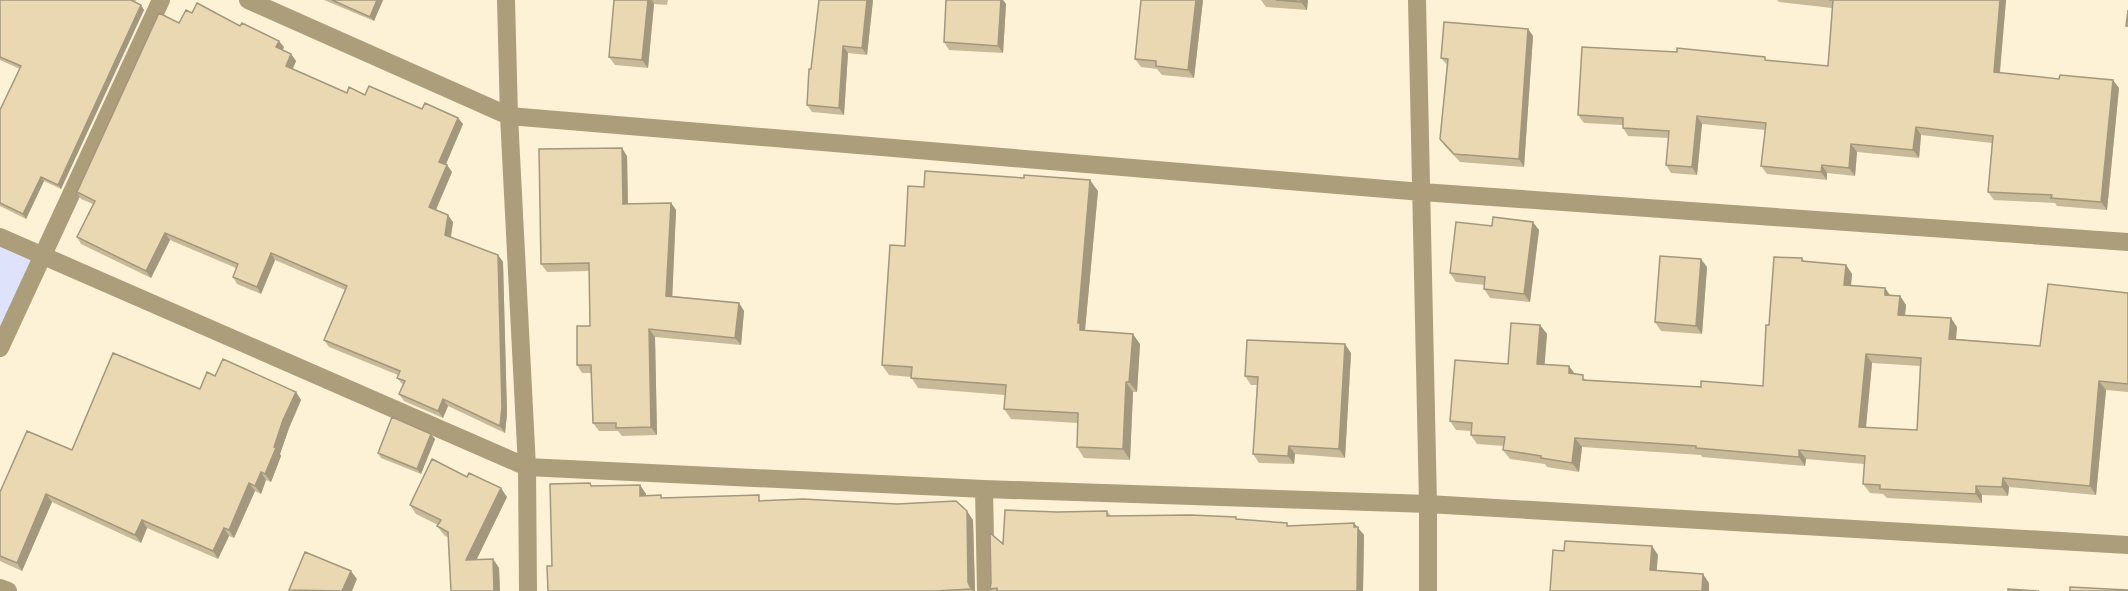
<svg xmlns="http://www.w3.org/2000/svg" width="2128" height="591" font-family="Arial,sans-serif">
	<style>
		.green { fill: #dee2fa }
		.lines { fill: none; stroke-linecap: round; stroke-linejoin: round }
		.minor { stroke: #ad9e7b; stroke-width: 18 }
		.wall { fill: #c8ba99; fill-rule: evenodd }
		.shaded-wall { fill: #a3977d }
		.building { fill: #e9d8b2; stroke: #a3977d; stroke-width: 1.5; fill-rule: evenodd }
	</style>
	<rect width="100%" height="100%" fill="#fdf2d6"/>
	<path class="green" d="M 0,244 L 39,263 L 0,344 Z"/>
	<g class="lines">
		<path class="minor" d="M 248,0 L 509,116 L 1422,192 L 2128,242
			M 506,0 L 509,116 L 527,467 L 528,591
			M 1417,0 L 1428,504 L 1428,591
			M 0,237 L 527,467 L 984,489 L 1428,504 L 2128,545
			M 0,348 L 161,0
			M 984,489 L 986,591
			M 0,588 L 8,591"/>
	</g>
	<path class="wall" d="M 0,0 L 136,0 L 135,2 L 141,5 L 144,10 L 61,189 L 44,181 L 26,219 L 0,206 L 0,110 L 20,69 L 0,60 Z
		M 324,0 L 383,0 L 374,21 Z
		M 614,0 L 668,0 L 667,5 L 654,4 L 648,68 L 615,65 L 609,57 Z
		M 819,0 L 873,0 L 867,55 L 848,53 L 844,115 L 812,112 L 807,105 Z
		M 946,0 L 1003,0 L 1006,4 L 1003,53 L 949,50 L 944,42 Z
		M 1134,0 L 1203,0 L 1194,78 L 1162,75 L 1157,69 L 1141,67 L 1135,59 L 1141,0 Z
		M 1261,0 L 1308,0 L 1307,10 L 1266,7 Z
		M 1777,0 L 2006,0 L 2000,73 L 2119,88 L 2107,210 L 2057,206 L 2055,203 L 1994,200 L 1988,192 L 1992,143 L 1921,135 L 1919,158 L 1857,152 L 1855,176 L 1827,173 L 1827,180 L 1767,174 L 1761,166 L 1765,130 L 1702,124 L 1697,175 L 1671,173 L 1666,165 L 1669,138 L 1628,136 L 1623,128 L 1623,125 L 1584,123 L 1578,115 L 1677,52 L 1828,66 L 1832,8 L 1779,2 Z
		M 192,13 L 240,26 L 284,47 L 282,50 L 291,54 L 296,61 L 292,69 L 347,93 L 365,95 L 458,118 L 463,124 L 445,165 L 447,165 L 452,172 L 436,210 L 453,222 L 451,237 L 498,255 L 503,262 L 507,414 L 505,433 L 448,406 L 443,418 L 404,401 L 399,394 L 403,385 L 397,378 L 398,375 L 329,347 L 324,340 L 345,290 L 275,260 L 261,294 L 237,284 L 233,277 L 236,268 L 170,240 L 151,278 L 81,244 L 77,237 L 93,204 L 81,199 L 77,192 L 179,23 Z
		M 1528,29 L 1533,36 L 1524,167 L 1460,162 L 1445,146 L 1440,139 L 1447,65 L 1441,58 Z
		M 627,156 L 628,204 L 671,203 L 676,210 L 672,296 L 739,303 L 744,311 L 741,345 L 655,337 L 657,435 L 622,436 L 618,431 L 599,431 L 593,423 L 592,373 L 582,373 L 577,365 L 590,326 L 589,271 L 547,272 L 541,264 Z
		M 1024,178 L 1098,191 L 1085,330 L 1140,344 L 1137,392 L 1133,392 L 1130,460 L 1084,458 L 1077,447 L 1078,423 L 1011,419 L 1004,409 L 1005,395 L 918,388 L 911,377 L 889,375 L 882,365 L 905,246 L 924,187 Z
		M 1492,226 L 1539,230 L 1530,302 L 1490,298 L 1484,289 L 1485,285 L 1456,282 L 1450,273 Z
		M 1802,258 L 1805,262 L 1846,265 L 1852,274 L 1851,286 L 1885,288 L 1890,295 L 1900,296 L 1906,305 L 1905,315 L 1957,327 L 1956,339 L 2040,346 L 2128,293 L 2128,392 L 2106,390 L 2096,495 L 2009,487 L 2008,496 L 1982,495 L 1982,503 L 1887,498 L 1883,494 L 1870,493 L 1863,484 L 1864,464 L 1806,459 L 1805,466 L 1702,457 L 1701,455 L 1582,447 L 1579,472 L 1547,467 L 1545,464 L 1510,459 L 1503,450 L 1504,446 L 1477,444 L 1471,435 L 1471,431 L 1456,430 L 1450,421 L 1508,364 L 1540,325 L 1547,334 L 1544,364 L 1569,366 L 1575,374 L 1587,380 L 1701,387 L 1763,386 L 1769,325 ZM 1872,363 L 1920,366 L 1917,430 L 1866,428 Z
		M 1707,267 L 1702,334 L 1661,331 L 1655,322 Z
		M 1351,353 L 1345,458 L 1295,454 L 1294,464 L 1259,463 L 1253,454 L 1257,385 L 1251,385 L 1245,376 Z
		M 215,376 L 296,392 L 301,400 L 289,428 L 280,454 L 281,456 L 271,482 L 266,480 L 261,494 L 255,491 L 234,538 L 229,536 L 218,559 L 147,528 L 141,543 L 52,502 L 22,571 L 0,561 L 0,492 L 200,389 Z
		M 435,439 L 421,474 L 381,458 L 378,453 Z
		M 640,485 L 646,494 L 646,496 L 663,498 L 763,501 L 973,520 L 975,591 L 548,591 L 593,486 Z
		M 507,497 L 476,560 L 493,559 L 499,568 L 500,591 L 451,591 L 449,538 L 444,535 L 437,526 L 438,525 L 416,514 L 410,505 Z
		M 1107,511 L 1111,516 L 1237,519 L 1289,526 L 1356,527 L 1364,535 L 1363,591 L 991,591 L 990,589 L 1003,544 L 1057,512 Z"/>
	<path class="shaded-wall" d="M 377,0 L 383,0 L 374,21 L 370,17 Z
		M 648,0 L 652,0 L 654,4 L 648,68 L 642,60 Z
		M 867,0 L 873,0 L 867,55 L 862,48 Z
		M 999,0 L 1003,0 L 1006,4 L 1003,53 L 998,46 Z
		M 1196,0 L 1203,0 L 1194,78 L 1188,70 Z
		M 1301,0 L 1308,0 L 1307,10 L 1301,2 Z
		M 2000,0 L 2006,0 L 1999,80 L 1994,72 Z
		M 141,5 L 144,10 L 61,189 L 58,185 Z
		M 1528,29 L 1533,36 L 1524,167 L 1519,159 Z
		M 279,41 L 284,47 L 281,54 L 276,47 Z
		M 843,46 L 848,53 L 844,115 L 839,108 Z
		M 291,54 L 296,61 L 291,73 L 286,66 Z
		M 2113,80 L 2119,88 L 2107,210 L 2101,202 Z
		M 1697,116 L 1702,124 L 1697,175 L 1692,167 Z
		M 458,118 L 463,124 L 444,169 L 439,162 Z
		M 1916,127 L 1921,135 L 1919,158 L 1913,150 Z
		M 1851,144 L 1857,152 L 1855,176 L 1849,168 Z
		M 622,148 L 627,156 L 628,212 L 623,204 Z
		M 447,165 L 452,172 L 434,214 L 429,207 Z
		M 1822,165 L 1827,173 L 1827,180 L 1821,172 Z
		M 41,177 L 44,181 L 26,219 L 23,214 Z
		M 1090,180 L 1098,191 L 1085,330 L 1088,333 L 1080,330 L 1078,323 Z
		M 671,203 L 676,210 L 672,304 L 666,296 Z
		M 448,215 L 453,222 L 450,242 L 445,235 Z
		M 1533,222 L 1539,230 L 1530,302 L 1524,294 Z
		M 165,233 L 170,240 L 151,278 L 146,271 Z
		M 271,253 L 275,260 L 261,294 L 257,287 Z
		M 498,255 L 503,262 L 507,414 L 505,433 L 500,426 Z
		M 1701,259 L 1707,267 L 1702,334 L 1696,326 Z
		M 1846,265 L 1852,274 L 1850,294 L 1844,285 Z
		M 1885,288 L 1891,297 L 1885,295 Z
		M 1900,296 L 1906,305 L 1904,324 L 1898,315 Z
		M 739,303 L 744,311 L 741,345 L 735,338 Z
		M 1951,318 L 1957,327 L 1955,348 L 1949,339 Z
		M 1540,325 L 1547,334 L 1544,373 L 1537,364 Z
		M 649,329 L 655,337 L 657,435 L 651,427 Z
		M 1133,334 L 1140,344 L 1137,392 L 1129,382 Z
		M 1345,344 L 1351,353 L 1345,458 L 1339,449 Z
		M 1866,354 L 1872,363 L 1865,436 L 1859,427 Z
		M 1569,366 L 1576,376 L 1569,373 Z
		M 2099,381 L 2106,390 L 2096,495 L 2090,486 Z
		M 1126,382 L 1133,392 L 1130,460 L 1123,449 Z
		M 296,392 L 301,400 L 289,428 L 280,454 L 281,456 L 271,482 L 265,474 L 283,420 Z
		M 443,399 L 448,406 L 443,418 L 438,411 Z
		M 431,434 L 435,439 L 421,474 L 417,469 Z
		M 1575,438 L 1582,447 L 1579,472 L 1572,463 Z
		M 1289,446 L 1295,454 L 1294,464 L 1288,456 Z
		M 1799,450 L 1806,459 L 1805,466 L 1799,457 Z
		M 261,472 L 266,480 L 261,494 L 255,486 Z
		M 2003,478 L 2009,487 L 2008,496 L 2002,487 Z
		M 249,483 L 255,491 L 234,538 L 229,530 Z
		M 640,485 L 646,494 L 646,505 L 640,496 Z
		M 1976,486 L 1982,495 L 1982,503 L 1976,494 Z
		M 501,488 L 507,497 L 472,569 L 466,560 Z
		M 46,494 L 52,502 L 22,571 L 17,563 Z
		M 967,511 L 973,520 L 975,591 L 973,591 L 968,582 Z
		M 142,520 L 147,528 L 141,543 L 135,535 Z
		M 1354,523 L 1364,535 L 1363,591 L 1357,591 Z
		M 224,528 L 229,536 L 218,559 L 213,551 Z
		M 1652,546 L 1658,555 L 1656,579 L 1650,570 Z
		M 493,559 L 499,568 L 500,591 L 494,591 Z
		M 351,571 L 357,579 L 352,591 L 342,591 Z
		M 1703,574 L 1709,583 L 1709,591 L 1702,591 Z"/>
	<path class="building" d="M 0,0 L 131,0 L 141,5 L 58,185 L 41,177 L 23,214 L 0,203 L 0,110 L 21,66 L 0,57 Z
		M 332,0 L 377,0 L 370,17 Z
		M 614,0 L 648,0 L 642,60 L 609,57 Z
		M 819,0 L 867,0 L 862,48 L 843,46 L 839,108 L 807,105 L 809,69 L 811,69 Z
		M 946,0 L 1001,0 L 998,46 L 944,42 Z
		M 1141,0 L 1196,0 L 1188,70 L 1156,66 L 1156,61 L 1135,59 Z
		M 1276,0 L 1301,0 L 1301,2 Z
		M 1829,0 L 2000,0 L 1994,72 L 2059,79 L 2060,75 L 2113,80 L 2101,202 L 2051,198 L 2052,195 L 1988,192 L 1993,136 L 1916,127 L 1913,150 L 1851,144 L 1849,168 L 1822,165 L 1821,172 L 1761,166 L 1766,123 L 1697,116 L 1692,167 L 1666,165 L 1669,131 L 1623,128 L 1623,118 L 1578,115 L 1582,47 L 1677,52 L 1677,48 L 1765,57 L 1765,60 L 1828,66 L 1833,0 Z
		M 197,3 L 240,26 L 242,23 L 279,41 L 276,47 L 291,54 L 286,66 L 347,93 L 349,87 L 365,95 L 369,86 L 422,109 L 425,103 L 458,118 L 439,162 L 447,165 L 429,207 L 448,215 L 445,235 L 498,255 L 502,407 L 500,426 L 443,399 L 438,411 L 399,394 L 405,381 L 397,378 L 400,371 L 324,340 L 347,286 L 271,253 L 257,287 L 233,277 L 238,264 L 165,233 L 146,271 L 77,237 L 95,201 L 77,192 L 159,13 L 179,23 L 186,10 L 192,13 Z
		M 2128,10 L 2128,26 L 2126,26 Z
		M 1444,22 L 1528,29 L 1519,159 L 1454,154 L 1440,139 L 1448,59 L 1441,58 Z
		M 622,148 L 623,204 L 671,203 L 666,296 L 739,303 L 735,338 L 649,329 L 651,427 L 616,428 L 616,423 L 593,423 L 591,365 L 577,365 L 577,326 L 590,326 L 589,263 L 541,264 L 539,149 Z
		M 925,171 L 1024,178 L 1024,175 L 1090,180 L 1078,323 L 1080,323 L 1080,330 L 1133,334 L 1129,382 L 1126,382 L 1123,449 L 1077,447 L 1078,413 L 1004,409 L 1006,385 L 911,378 L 912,367 L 882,365 L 890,245 L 905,246 L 908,186 L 924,187 Z
		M 1493,217 L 1533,222 L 1524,294 L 1484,289 L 1485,277 L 1450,273 L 1456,222 L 1492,226 Z
		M 1660,256 L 1701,259 L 1696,326 L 1655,322 Z
		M 1774,257 L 1802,258 L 1802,261 L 1846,265 L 1844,285 L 1885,288 L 1885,295 L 1900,296 L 1898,315 L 1951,318 L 1949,339 L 2040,346 L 2048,284 L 2128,293 L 2128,384 L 2099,381 L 2090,486 L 2003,478 L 2002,487 L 1976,486 L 1976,494 L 1880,489 L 1880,485 L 1863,484 L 1865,456 L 1799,450 L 1799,457 L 1696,448 L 1696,446 L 1575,438 L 1572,463 L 1541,458 L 1541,456 L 1503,450 L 1505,437 L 1471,435 L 1472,423 L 1450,421 L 1455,360 L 1508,364 L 1511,323 L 1540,325 L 1537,364 L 1569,366 L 1569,373 L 1583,375 L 1583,380 L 1701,387 L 1701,381 L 1763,386 L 1766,325 L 1769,325 ZM 1866,354 L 1921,358 L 1917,430 L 1859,427 Z
		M 1247,340 L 1345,344 L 1339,449 L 1289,446 L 1288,456 L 1253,454 L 1258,377 L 1245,376 Z
		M 113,353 L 200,389 L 207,372 L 215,376 L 223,359 L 296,392 L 283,420 L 274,447 L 276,448 L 265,474 L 261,472 L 255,486 L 249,483 L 229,530 L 224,528 L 213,551 L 142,520 L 135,535 L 46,494 L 17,563 L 0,556 L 0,492 L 27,431 L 72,450 Z
		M 392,417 L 431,434 L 417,469 L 378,453 Z
		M 432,459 L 467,477 L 469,473 L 501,488 L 466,560 L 493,559 L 494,591 L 451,591 L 448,532 L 437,526 L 441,520 L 410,505 Z
		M 590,483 L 591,486 L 640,485 L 640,496 L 661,495 L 661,498 L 759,495 L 759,501 L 803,499 L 897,504 L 956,501 L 967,511 L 968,582 L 971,589 L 935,591 L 548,591 L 547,566 L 552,566 L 550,484 Z
		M 1005,510 L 1057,512 L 1107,511 L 1107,516 L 1190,515 L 1236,517 L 1236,519 L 1287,523 L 1287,526 L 1354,523 L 1354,527 L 1358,527 L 1357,591 L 997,591 L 997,588 L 990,589 L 991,583 L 990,533 L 1003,544 Z
		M 1565,541 L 1652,546 L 1650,570 L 1703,574 L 1702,591 L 1550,591 L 1553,550 L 1564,551 Z
		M 305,552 L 351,571 L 342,591 L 289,590 Z
		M 2070,587 L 2128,590 L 2128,591 L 2070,591 Z
		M 2008,589 L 2039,591 L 2008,591 Z"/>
</svg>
